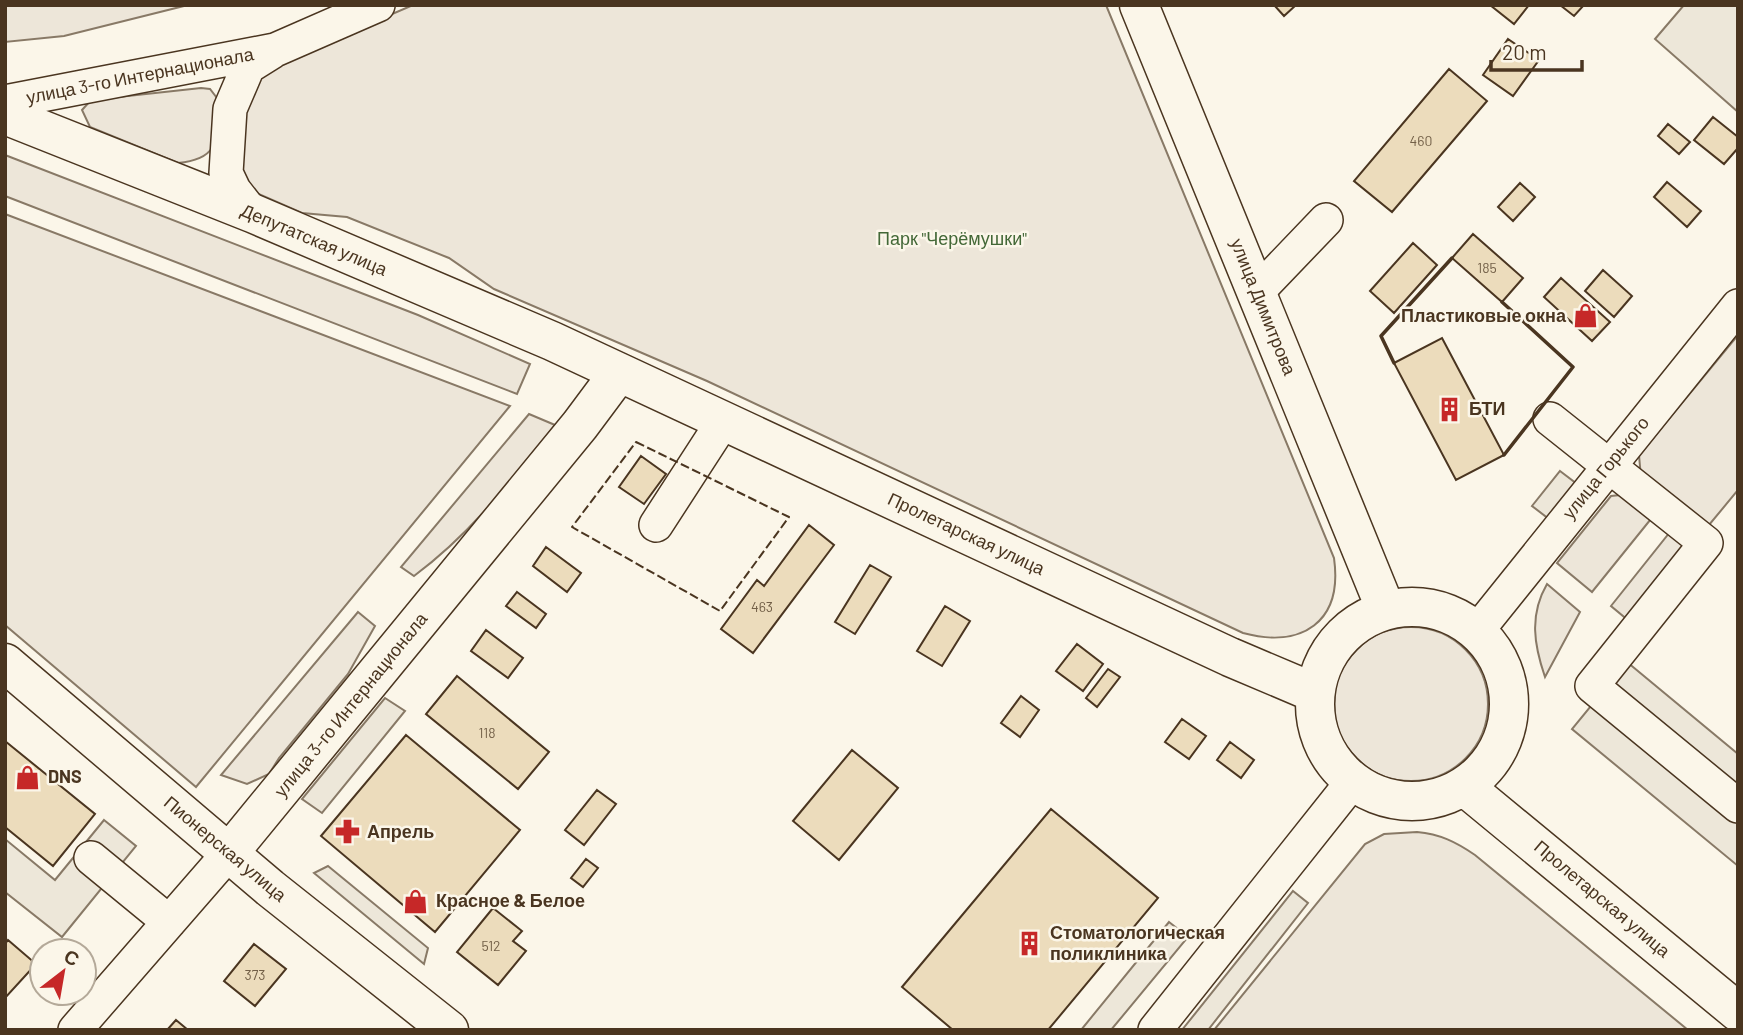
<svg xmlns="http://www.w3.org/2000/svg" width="1743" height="1035" font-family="Barlow,sans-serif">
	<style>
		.green { fill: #ede6d9; stroke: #887966; stroke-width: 2 }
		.parking { fill: #ede7d9; stroke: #887966; stroke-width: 2 }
		.building { fill: #ecdcbc; stroke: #4a3520; stroke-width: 2 }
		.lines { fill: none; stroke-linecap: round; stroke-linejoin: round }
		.minor-casing { stroke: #4a3520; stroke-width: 36 }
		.major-casing { stroke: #4a3520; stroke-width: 41 }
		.minor { stroke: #fbf6e9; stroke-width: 33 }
		.major { stroke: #fbf6e9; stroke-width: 38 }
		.fence { stroke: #4a3520; stroke-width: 2; stroke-dasharray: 9 3.5; stroke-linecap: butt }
		.wall { stroke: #4a3520; stroke-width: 3.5 }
		.labels { text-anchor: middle; stroke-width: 5; stroke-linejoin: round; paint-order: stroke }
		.number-label { font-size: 14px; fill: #725f47 }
		.street-label { font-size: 18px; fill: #4a3520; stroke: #fbf6e9 }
		.park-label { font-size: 18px; fill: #436837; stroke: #fbf6e9 }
		.poi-label { font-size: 18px; font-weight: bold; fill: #4a3520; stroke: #fbf6e9; text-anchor: start }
	</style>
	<rect width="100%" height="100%" fill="#fbf6e9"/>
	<path class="green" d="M 5,5 L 188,5 L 64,36 L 5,42 Z
		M 413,5 L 1106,5 L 1334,558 C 1343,622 1302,649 1243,633 L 707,381 L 494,289 L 449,258 L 347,217 L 302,213 L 254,192 L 239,164 L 238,122 L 258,80 L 297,55 Z
		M 201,88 L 210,89 L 220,102 C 217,138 221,159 178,163 L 90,127 L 82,110 L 91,100 Z
		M 5,155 L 418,315 L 530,364 L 517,394 L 5,196 Z
		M 5,214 L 510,406 L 196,787 L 5,625 Z
		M 1738,335 L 1738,490 L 1704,531 L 1641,478 L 1639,455 Z
		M 529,414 L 555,425 C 510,482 473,532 414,576 L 401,567 Z
		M 1630,494 L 1659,509 L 1592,592 L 1557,563 L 1611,496 Z
		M 1678,522 L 1686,543 L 1629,621 L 1611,606 Z
		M 1547,584 L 1580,612 L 1545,677 C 1534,645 1529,615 1547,584 Z
		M 358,612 L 375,626 L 348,674 L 279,758 L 269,774 L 247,784 L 221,775 Z
		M1334 704a77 77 0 1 1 154 0a77 77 0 1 1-154 0Z
		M 1417,832 C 1440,834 1456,842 1475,855 L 1688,1030 L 1214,1030 L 1365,844 L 1384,834 Z"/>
	<path class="parking" d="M 1684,5 L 1738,5 L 1738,112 L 1655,39 Z
		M 1560,471 L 1577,484 L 1549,519 L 1532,506 Z
		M 1627,662 L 1738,754 L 1738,866 L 1572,729 Z
		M 385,698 L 405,711 L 322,813 L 302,799 Z
		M 104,820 L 136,846 L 62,937 L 5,892 L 5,839 L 55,880 Z
		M 328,866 L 428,948 L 424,964 L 314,873 Z
		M 1293,891 L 1308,903 L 1208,1030 L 1182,1030 Z
		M 1169,922 L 1188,937 L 1111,1030 L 1081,1030 Z"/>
	<path class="building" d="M 1274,5 L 1296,5 L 1284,16 Z
		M 1490,5 L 1529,5 L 1514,24 Z
		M 1560,5 L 1584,5 L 1574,16 Z
		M 1508,39 L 1539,60 L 1513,96 L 1483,75 Z
		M 1449,69 L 1487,101 L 1392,212 L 1354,181 Z
		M 1713,117 L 1738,137 L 1738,148 L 1724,164 L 1694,140 Z
		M 1668,124 L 1690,142 L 1679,154 L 1658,136 Z
		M 1667,182 L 1701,211 L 1687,227 L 1654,197 Z
		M 1520,183 L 1535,197 L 1513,221 L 1498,207 Z
		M 1473,234 L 1523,278 L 1502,302 L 1452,258 Z
		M 1413,243 L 1437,265 L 1394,313 L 1370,291 Z
		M 1603,270 L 1632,296 L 1614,317 L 1585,291 Z
		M 1561,278 L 1610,322 L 1592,341 L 1544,297 Z
		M 1442,338 L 1504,455 L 1456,480 L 1394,363 Z
		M 641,456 L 666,474 L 644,504 L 619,487 Z
		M 809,525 L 834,545 L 753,653 L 721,629 L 757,580 L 764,586 Z
		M 546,547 L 581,573 L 567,592 L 533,566 Z
		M 870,565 L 891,577 L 855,634 L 835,622 Z
		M 517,592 L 546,614 L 536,628 L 506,606 Z
		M 945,606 L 970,621 L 942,666 L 917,651 Z
		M 486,630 L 523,658 L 508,678 L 471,651 Z
		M 1077,644 L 1103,664 L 1083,691 L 1056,671 Z
		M 1108,669 L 1120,677 L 1097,707 L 1086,698 Z
		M 457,676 L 549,752 L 518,789 L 426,714 Z
		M 1021,696 L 1039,710 L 1020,737 L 1001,723 Z
		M 1182,719 L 1206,736 L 1189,759 L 1165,742 Z
		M 406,735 L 520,830 L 435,932 L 321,836 Z
		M 5,741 L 95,814 L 53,866 L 5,827 Z
		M 1230,742 L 1254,760 L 1241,778 L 1217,760 Z
		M 852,750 L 898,788 L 839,860 L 793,821 Z
		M 597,790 L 616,804 L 584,845 L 565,830 Z
		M 1051,809 L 1158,898 L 1048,1030 L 953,1030 L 902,987 Z
		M 586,859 L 598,868 L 583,887 L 571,878 Z
		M 493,908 L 522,931 L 513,941 L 526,951 L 498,985 L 457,952 Z
		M 8,940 L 36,964 L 5,998 L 5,944 Z
		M 254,944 L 286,969 L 255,1006 L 224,981 Z
		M 176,1020 L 188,1030 L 167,1030 Z"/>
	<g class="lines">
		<defs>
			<path id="minor" d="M 5,102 L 275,50 L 378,5
				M 252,213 L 234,190 L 226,173 L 230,109 L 248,67 L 272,52
				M 1257,292 L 1326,220
				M 1550,419 L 1706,543 L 1592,686 L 1738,806
				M 656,525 L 724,420
				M 1477,631 L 1738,306
				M 91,858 L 169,922
				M 75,1030 L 229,853
				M 1155,1030 L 1353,781"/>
			<path id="major" d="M 1139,5 L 1386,610
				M 5,115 L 252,213 L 552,341 L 1230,657 L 1315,693
				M1315 704a97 97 0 1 1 194 0a97 97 0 1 1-194 0Z
				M 5,663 L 270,888 L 449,1030
				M 1465,787 L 1738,1012
				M 229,853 L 580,425 L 618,374"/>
		</defs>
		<use href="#minor" class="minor-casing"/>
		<use href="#major" class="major-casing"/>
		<use href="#minor" class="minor"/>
		<use href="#major" class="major"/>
		<path class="fence" d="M 636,442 L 789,517 L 720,611 L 572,527 Z"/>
		<path class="wall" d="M 1502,302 L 1573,367 L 1504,455
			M 1394,363 L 1381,336 L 1452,258"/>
	</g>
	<defs>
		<symbol id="shop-bare" viewBox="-9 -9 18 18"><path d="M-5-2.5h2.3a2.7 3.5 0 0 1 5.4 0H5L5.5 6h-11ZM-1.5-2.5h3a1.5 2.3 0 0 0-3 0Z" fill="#c62828" stroke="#fbf6e9" stroke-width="2.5" paint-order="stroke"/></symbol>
		<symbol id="building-bare" viewBox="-9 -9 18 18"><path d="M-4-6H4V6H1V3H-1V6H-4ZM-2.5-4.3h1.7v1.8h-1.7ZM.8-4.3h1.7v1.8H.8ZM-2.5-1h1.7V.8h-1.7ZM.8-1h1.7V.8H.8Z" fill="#c62828" stroke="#fbf6e9" stroke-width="2.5" paint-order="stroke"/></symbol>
		<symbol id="pharmacy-bare" viewBox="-9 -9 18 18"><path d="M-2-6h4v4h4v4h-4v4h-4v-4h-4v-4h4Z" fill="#c62828" stroke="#fbf6e9" stroke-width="2.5" paint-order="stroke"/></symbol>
	</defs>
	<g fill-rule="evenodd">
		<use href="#shop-bare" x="1568" y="298" width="35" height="35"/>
		<use href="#building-bare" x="1432" y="392" width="35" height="35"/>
		<use href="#shop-bare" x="10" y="760" width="35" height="35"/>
		<use href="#pharmacy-bare" x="330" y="814" width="35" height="35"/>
		<use href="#shop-bare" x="398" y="884" width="35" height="35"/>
		<use href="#building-bare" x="1012" y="926" width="35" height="35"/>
	</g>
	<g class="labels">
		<g class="number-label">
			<text x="1421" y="146">460</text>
			<text x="1487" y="273">185</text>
			<text x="762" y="612">463</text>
			<text x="487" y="738">118</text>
			<text x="491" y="951">512</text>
			<text x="255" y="980">373</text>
		</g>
		<g class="street-label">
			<text transform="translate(140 76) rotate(-11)" y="6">улица 3-го Интернационала</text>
			<text transform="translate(314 240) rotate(23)" y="6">Депутатская улица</text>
			<text transform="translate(1263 307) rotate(68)" y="6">улица Димитрова</text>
			<text transform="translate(1606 468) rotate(-51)" y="6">улица Горького</text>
			<text transform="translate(966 534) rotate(25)" y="6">Пролетарская улица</text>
			<text transform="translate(351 705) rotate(-51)" y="6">улица 3-го Интернационала</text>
			<text transform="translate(225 849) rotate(40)" y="6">Пионерская улица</text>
			<text transform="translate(1602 899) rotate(40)" y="6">Пролетарская улица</text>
		</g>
		<g class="park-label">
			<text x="952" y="245">Парк "Черёмушки"</text>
		</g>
		<g class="poi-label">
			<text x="1566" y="322" text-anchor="end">Пластиковые окна</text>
			<text x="1469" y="415">БТИ</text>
			<text x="48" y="783">DNS</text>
			<text x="367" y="838">Апрель</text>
			<text x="436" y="907">Красное &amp; Белое</text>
			<text x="1050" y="939">Стоматологическая<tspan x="1050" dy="21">поликлиника</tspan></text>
		</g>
	</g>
	<rect width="1743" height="1035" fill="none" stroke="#4a3520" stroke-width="14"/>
	<g transform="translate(63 972) rotate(31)"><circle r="33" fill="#fbf6e9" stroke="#b4a999" stroke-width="2"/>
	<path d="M0-5L12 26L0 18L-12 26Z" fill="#c62828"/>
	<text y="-10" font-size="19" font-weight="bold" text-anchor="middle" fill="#4a3520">С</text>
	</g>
	<path d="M1491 60v10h91v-10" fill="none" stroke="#4a3520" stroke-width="3.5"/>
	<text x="1502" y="60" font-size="21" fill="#4a3520" stroke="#fbf6e9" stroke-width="5" paint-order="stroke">20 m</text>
</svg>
